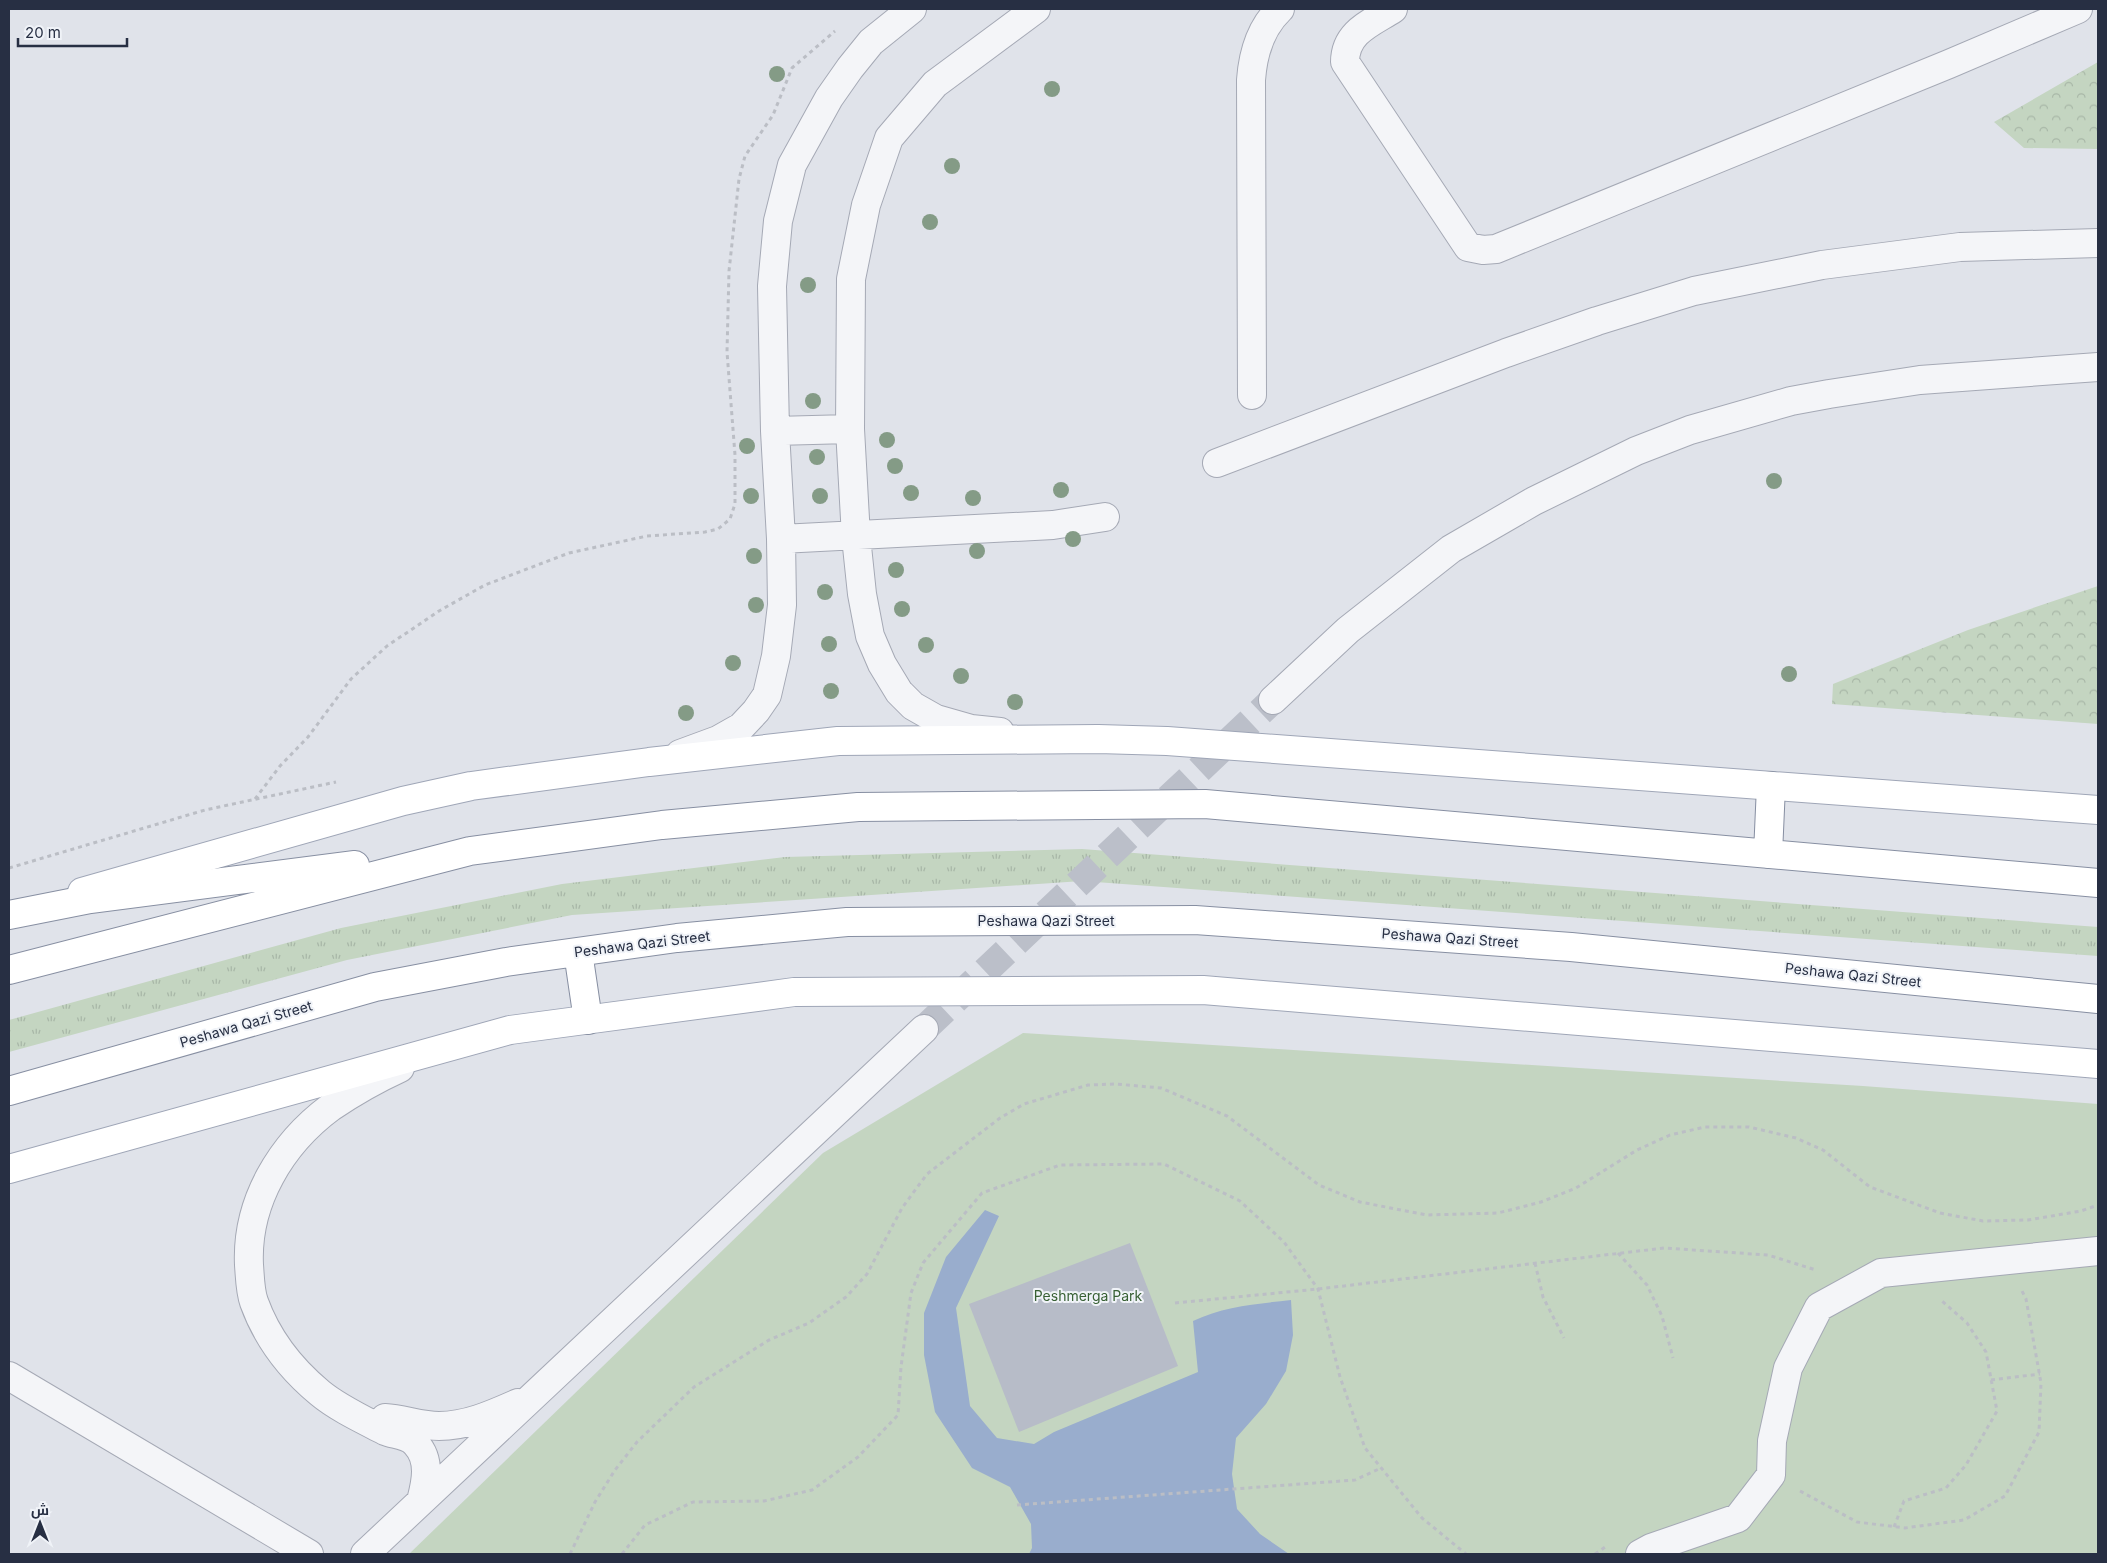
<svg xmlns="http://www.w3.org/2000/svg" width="2107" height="1563" font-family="Inter,Cairo,sans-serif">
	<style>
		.grass { fill: url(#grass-tufts) }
		.forest { fill: url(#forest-crowns) }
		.park { fill: #c4d5c1 }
		.water { fill: #99adcd }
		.building { fill: #b7bcc8 }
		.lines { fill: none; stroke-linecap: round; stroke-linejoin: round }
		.minor-tunnel { stroke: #bbbfc9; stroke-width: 28; stroke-dasharray: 28 14; stroke-linecap: butt }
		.minor-casing { stroke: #a5a9b5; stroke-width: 30 }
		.major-casing { stroke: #9fa6b7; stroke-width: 30 }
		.highway-casing { stroke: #878fa2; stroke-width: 30 }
		.path { stroke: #bbbec5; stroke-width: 3; stroke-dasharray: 4 4; stroke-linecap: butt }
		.minor { stroke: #f4f5f8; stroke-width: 28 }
		.major { stroke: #fff; stroke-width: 28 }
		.highway { stroke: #fff; stroke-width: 28 }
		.tree { fill: #849b86 }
		.labels { text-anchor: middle; stroke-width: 4; stroke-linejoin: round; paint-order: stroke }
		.street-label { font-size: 14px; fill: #272f43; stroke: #f0f3f8 }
		.park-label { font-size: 14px; fill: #386034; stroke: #f0f3f8 }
	</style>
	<defs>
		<pattern id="grass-tufts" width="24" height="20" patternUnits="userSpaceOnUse" patternTransform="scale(1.25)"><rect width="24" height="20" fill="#c4d5c1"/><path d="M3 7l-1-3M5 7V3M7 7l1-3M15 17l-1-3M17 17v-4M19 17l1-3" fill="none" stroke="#a8b7a7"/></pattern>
		<pattern id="forest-crowns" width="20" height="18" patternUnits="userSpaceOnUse" patternTransform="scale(1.25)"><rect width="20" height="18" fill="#c4d5c1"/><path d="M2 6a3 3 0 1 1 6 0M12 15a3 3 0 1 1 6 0" fill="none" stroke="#a8b7a7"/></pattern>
	</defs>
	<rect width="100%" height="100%" fill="#e0e3ea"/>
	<path class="grass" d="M 1082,849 L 2098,927 L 2098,956 L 1082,881 L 572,915 L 347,960 L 9,1052 L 9,1020 L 341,928 L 562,884 L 785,857 Z"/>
	<path class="forest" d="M 2098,62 L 2098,149 L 2024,148 L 1994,122 Z
		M 2098,586 L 2098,724 L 1832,704 L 1833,684 L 1968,630 Z"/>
	<path class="park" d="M 1023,1033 L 1863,1086 L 2098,1104 L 2098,1554 L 409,1554 L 823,1153 Z"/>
	<path class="water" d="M 985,1210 L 999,1216 L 956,1308 L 970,1406 L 997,1438 L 1034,1444 L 1054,1432 L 1198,1372 L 1193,1321 C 1224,1306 1257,1304 1291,1300 L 1293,1335 L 1286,1371 L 1266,1404 L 1236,1438 L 1232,1474 L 1237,1509 L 1260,1534 L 1289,1554 L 1029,1554 L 1032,1548 L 1031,1524 L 1010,1487 L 972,1468 L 935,1412 L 924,1355 L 924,1313 L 946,1257 Z"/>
	<path class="building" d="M 1130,1243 L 1178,1366 L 1019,1432 L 969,1304 Z"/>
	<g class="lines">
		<path class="minor-tunnel" d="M 924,1029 L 1273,700"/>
		<defs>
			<path id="minor" d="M 1393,9 C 1371,23 1345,32 1345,62 L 1468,247 L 1483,250 L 1496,249 L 1949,64 L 2078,9
				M 1252,395 L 1251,80 C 1253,53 1260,28 1280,9
				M 775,431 L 850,429
				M 1217,463 L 1506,353 L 1597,321 L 1694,291 L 1822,265 L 1960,247 L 2098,243
				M 781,539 L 1053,525 L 1105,517
				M 1273,700 L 1348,630 L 1451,549 L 1534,501 L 1636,451 L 1690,430 L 1791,401 L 1829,394 L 1920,380 L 2098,367
				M 1000,732 L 971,729 L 936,719 L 913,706 L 899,692 L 882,664 L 870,636 L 862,594 L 856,537 L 850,429 L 851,279 L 866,205 L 889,138 L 935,84 L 1036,9
				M 680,754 L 718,740 L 741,727 L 756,711 L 767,695 L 776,656 L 782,605 L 781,539 L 775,431 L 772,286 L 778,221 L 792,165 L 829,98 L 850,68 L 871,42 L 912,9
				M 400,1068 C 376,1079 353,1092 331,1107 C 281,1144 246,1202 249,1265 C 250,1277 250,1291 254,1302 C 267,1338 291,1369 320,1393 C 338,1408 364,1420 385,1431 C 395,1435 409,1435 416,1444 C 431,1460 426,1482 421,1501
				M 9,1376 L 309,1554
				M 385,1418 C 403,1419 421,1426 439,1426 C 467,1426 493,1414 518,1403
				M 365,1554 L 924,1029
				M 1640,1554 L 1651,1548 L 1738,1518 L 1771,1475 L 1772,1441 L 1788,1368 L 1819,1307 L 1881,1273 L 2098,1251"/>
			<path id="major" d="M 82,892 L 403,801 L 471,786 L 649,762 L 838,741 L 1098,739 L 1167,741 L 2098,810
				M 9,1169 L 510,1030 L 794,992 L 1203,990 L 2098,1064"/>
			<path id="highway" d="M 1768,854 L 1771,786
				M 9,915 L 90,899 L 355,865
				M 578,952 L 588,1020
				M 9,970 L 470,851 L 662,825 L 858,807 L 1205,804 L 2098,883
				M 9,1091 L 375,987 L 506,962 L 677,938 L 847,922 L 1195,920 L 1571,947 L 2098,999"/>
		</defs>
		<use href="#minor" class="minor-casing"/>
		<use href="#major" class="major-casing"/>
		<use href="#highway" class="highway-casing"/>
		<path class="path" d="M 255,799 L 280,766 L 308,737 L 351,679 L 387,646 L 439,611 L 485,585 L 569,553 L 647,536 L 705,532 L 718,529 L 730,519 L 735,504 L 735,455 L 727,352 L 729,271 L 739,179 L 745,156 L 773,115 L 792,68 L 835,31
			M 9,868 L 205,810 L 336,782
			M 1618,1253 L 1647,1285 L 1662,1316 L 1673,1358
			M 1535,1263 L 1543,1297 L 1564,1338
			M 1175,1303 L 1318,1289 L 1664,1248 L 1768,1255 L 1816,1270
			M 1991,1380 L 2040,1374
			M 1800,1491 L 1857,1522 L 1905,1528 L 1964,1520 L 2005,1496 L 2039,1432 L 2041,1383 L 2026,1299 L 2022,1291
			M 1017,1505 L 1355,1480 L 1381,1468
			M 1894,1527 L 1904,1501 L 1946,1488 L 1966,1465 L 1997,1411 L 1986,1352 L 1967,1323 L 1942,1301
			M 570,1554 L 595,1502 L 615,1470 L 637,1442 L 694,1387 L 769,1340 L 809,1323 L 846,1297 L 867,1274 L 902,1208 L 927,1174 L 1000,1118 L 1024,1104 L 1088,1085 L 1116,1084 L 1161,1088 L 1227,1116 L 1319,1185 L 1360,1202 L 1427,1215 L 1498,1213 L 1541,1202 L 1576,1188 L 1637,1150 L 1670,1135 L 1705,1127 L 1749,1127 L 1796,1138 L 1823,1150 L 1870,1187 L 1940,1213 L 1983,1221 L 2028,1220 L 2081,1211 L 2098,1205
			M 622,1554 L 645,1525 L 693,1502 L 764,1501 L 812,1490 L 858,1457 L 898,1415 L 901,1367 L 911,1293 L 923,1263 L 982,1193 L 1060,1165 L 1164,1164 L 1240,1201 L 1284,1242 L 1318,1289 L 1340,1377 L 1365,1448 L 1422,1518 L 1466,1554
			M 1595,1554 L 1608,1545"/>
		<use href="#minor" class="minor"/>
		<use href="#major" class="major"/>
		<use href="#highway" class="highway"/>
	</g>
	<g class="tree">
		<circle cx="777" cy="74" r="8"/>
		<circle cx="1052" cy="89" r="8"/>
		<circle cx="952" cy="166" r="8"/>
		<circle cx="930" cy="222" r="8"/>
		<circle cx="808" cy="285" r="8"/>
		<circle cx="813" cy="401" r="8"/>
		<circle cx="887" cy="440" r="8"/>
		<circle cx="747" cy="446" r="8"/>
		<circle cx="817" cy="457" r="8"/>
		<circle cx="895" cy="466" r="8"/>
		<circle cx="1774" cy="481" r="8"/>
		<circle cx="1061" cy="490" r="8"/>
		<circle cx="911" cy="493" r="8"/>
		<circle cx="751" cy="496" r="8"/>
		<circle cx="820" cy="496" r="8"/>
		<circle cx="973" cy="498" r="8"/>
		<circle cx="1073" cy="539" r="8"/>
		<circle cx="977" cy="551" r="8"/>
		<circle cx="754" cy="556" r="8"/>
		<circle cx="896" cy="570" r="8"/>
		<circle cx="825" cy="592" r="8"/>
		<circle cx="756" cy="605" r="8"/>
		<circle cx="902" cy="609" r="8"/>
		<circle cx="829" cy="644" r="8"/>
		<circle cx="926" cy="645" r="8"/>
		<circle cx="733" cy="663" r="8"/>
		<circle cx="1789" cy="674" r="8"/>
		<circle cx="961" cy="676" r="8"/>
		<circle cx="831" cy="691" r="8"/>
		<circle cx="1015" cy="702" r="8"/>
		<circle cx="686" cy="713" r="8"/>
	</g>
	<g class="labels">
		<g class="street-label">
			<text x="1046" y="926">Peshawa Qazi Street</text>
			<text transform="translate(1450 938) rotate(4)" y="5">Peshawa Qazi Street</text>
			<text transform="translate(642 944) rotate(-7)" y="5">Peshawa Qazi Street</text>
			<text transform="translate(1853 975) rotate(6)" y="5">Peshawa Qazi Street</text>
			<text transform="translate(246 1024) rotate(-16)" y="5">Peshawa Qazi Street</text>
		</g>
		<g class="park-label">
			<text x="1088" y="1301">Peshmerga Park</text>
		</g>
	</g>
	<rect width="2107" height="1563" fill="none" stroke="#272f43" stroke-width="20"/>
	<g transform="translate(40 1523)" stroke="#f0f3f8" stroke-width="4" paint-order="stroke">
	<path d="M0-4L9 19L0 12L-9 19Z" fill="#272f43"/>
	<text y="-8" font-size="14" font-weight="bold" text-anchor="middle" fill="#272f43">ش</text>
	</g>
	<path d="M18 38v8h109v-8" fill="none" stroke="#272f43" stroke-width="2.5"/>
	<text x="25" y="38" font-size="15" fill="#272f43" stroke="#f0f3f8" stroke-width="4" paint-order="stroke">20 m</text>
</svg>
